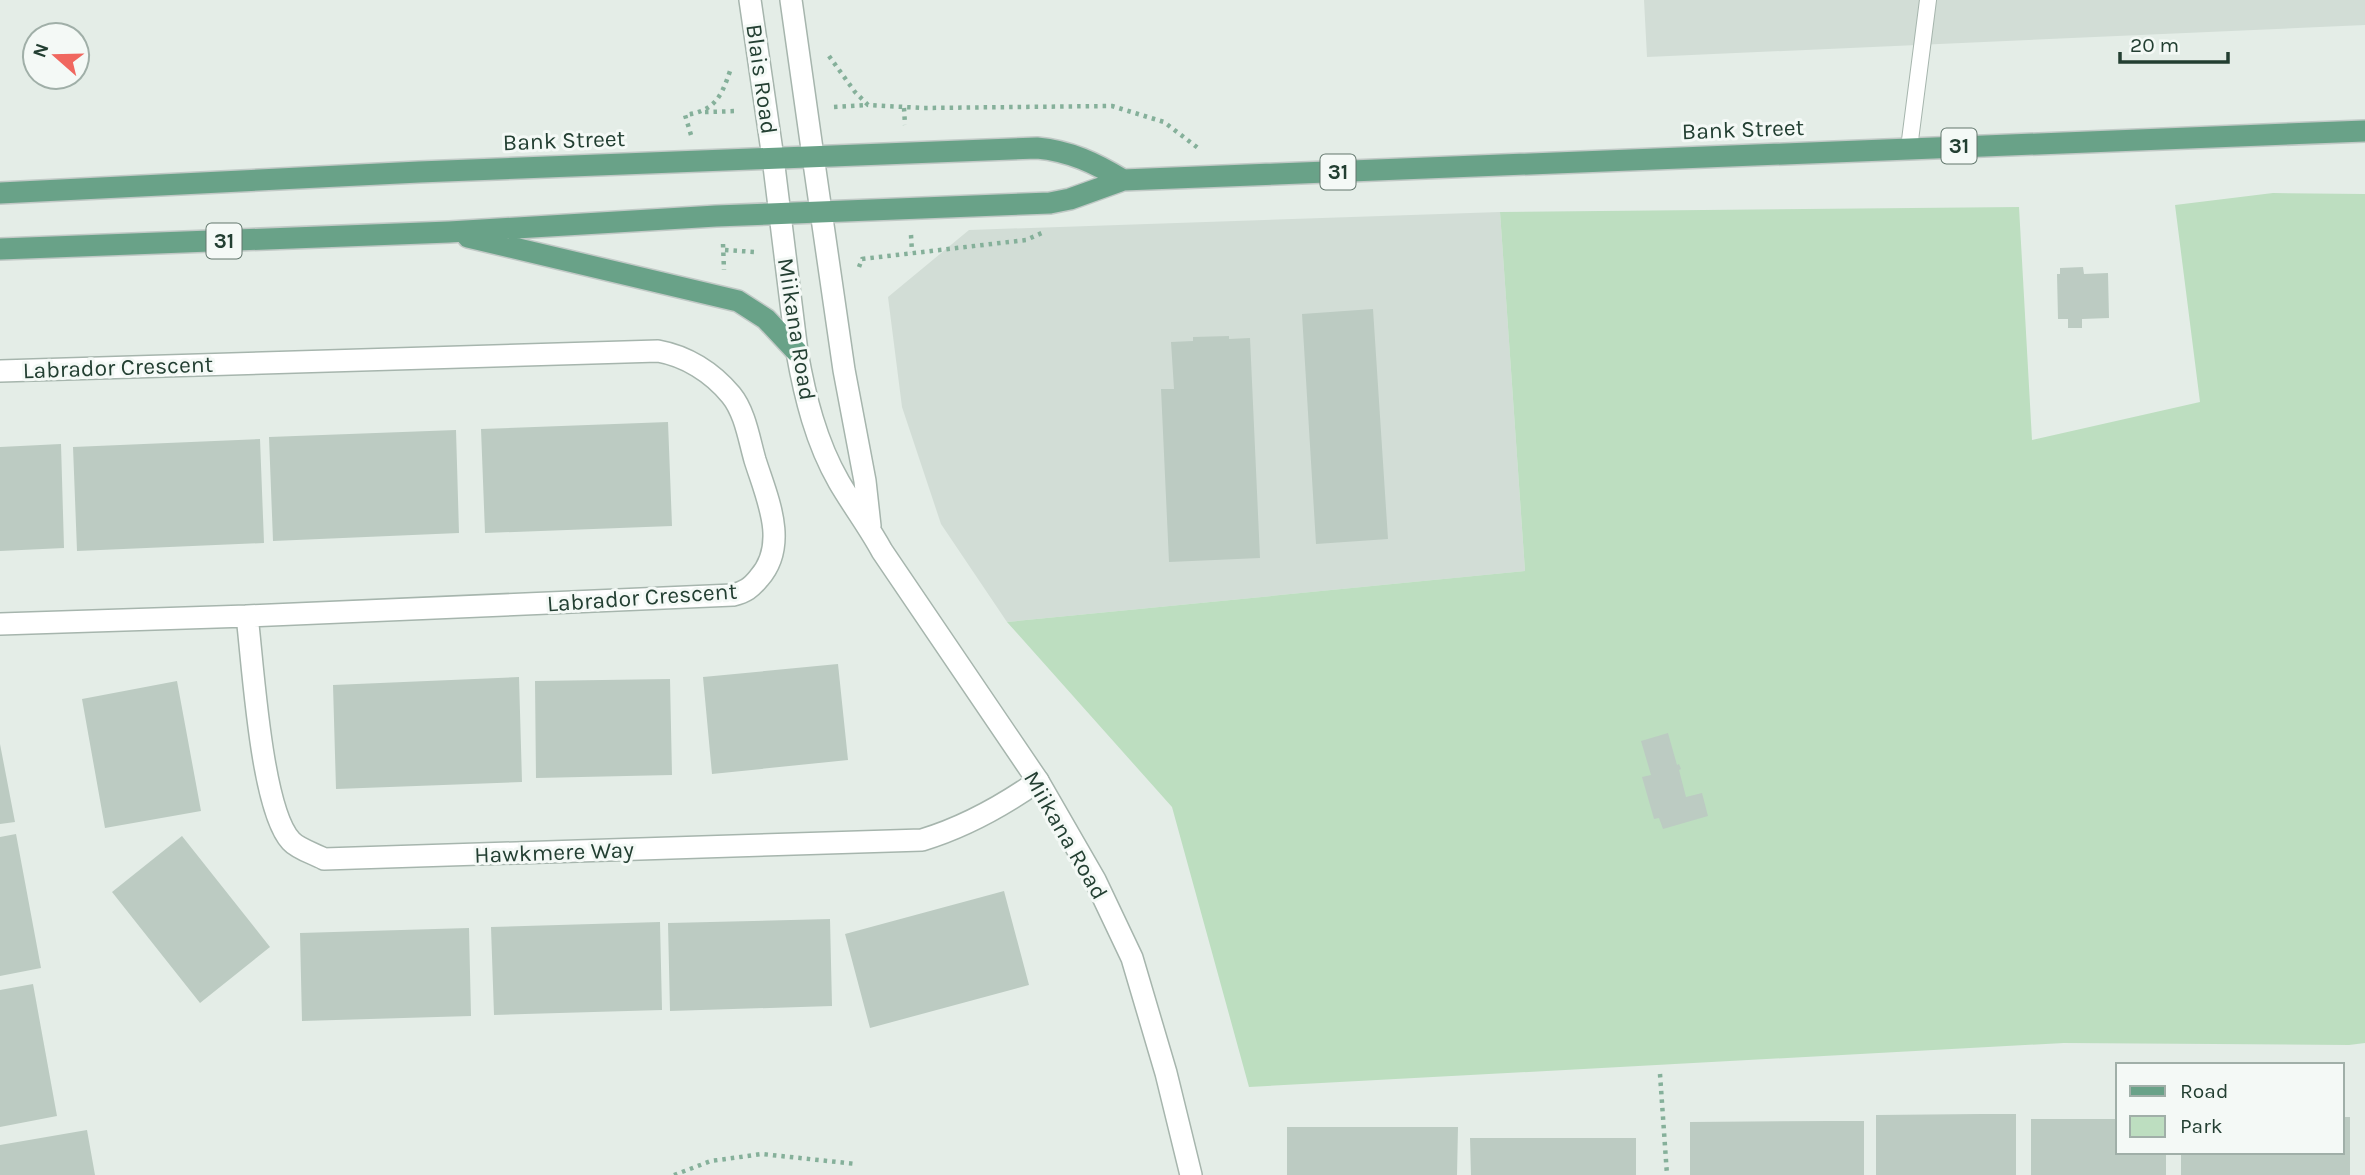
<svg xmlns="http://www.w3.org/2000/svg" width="2365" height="1175" font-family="Karla,sans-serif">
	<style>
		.built { fill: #d2ddd6 }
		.green { fill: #bddec0 }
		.building { fill: #bccbc2 }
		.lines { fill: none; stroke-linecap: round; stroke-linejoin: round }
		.service-casing { stroke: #a6b5ad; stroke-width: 18 }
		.minor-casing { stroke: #a6b5ad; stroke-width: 24 }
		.tertiary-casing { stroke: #a6b5ad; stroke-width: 24 }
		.primary-casing { stroke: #c1c9c6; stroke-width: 24 }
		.path { stroke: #85b09a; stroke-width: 4.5; stroke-dasharray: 3.5 5; stroke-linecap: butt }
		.service { stroke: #fff; stroke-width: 16 }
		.minor { stroke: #fff; stroke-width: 21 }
		.tertiary { stroke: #fff; stroke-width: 21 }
		.primary { stroke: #69a288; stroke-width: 21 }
		.labels { text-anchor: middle; stroke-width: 6; stroke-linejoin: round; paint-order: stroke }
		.shield { fill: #f4f9f6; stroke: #62776d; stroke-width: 2 }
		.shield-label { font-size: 21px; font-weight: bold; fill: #233f32 }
		.street-label { font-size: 23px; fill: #233f32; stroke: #f4f9f6 }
	</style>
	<rect width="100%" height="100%" fill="#e4ede7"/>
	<path class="built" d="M 1644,0 L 2365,0 L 2365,25 L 1647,57 Z
		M 1500,212 L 1525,571 L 1007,622 L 941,524 L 902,407 L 888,297 L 969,230 Z"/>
	<path class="green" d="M 2273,193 L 2365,194 L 2365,1043 L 2349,1045 L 2064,1043 L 1249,1087 L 1172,807 L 1007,622 L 1525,571 L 1500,212 L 2019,207 L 2032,440 L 2200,402 L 2175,205 Z"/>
	<path class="building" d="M 2083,267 L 2084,274 L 2108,273 L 2109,318 L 2082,319 L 2082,328 L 2068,328 L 2068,319 L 2058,319 L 2057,274 L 2060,274 L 2060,268 Z
		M 1373,309 L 1388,539 L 1316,544 L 1302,314 Z
		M 1229,336 L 1229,339 L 1250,338 L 1260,558 L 1169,562 L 1161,389 L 1174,389 L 1171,342 L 1193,341 L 1193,337 Z
		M 668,422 L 672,526 L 485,533 L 481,429 Z
		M 456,430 L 459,533 L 273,541 L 269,437 Z
		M 260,439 L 264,543 L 77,551 L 73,447 Z
		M 61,444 L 64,548 L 0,551 L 0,447 Z
		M 838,664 L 848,760 L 712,774 L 703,677 Z
		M 519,677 L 522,782 L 336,789 L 333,685 Z
		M 670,679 L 672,775 L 536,778 L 535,681 Z
		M 177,681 L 201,811 L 105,828 L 82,699 Z
		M 1668,733 L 1677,765 L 1679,764 L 1681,769 L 1679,770 L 1686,797 L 1702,793 L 1708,816 L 1663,829 L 1659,818 L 1654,819 L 1642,777 L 1651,775 L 1641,741 Z
		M 0,744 L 15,822 L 0,824 Z
		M 16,834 L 41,968 L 0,976 L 0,837 Z
		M 182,836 L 270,947 L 200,1003 L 112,892 Z
		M 1004,891 L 1029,985 L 870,1028 L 845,934 Z
		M 830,919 L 832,1006 L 670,1011 L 668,923 Z
		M 660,922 L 662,1010 L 494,1015 L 491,927 Z
		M 469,928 L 471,1016 L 302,1021 L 300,933 Z
		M 33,984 L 57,1116 L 0,1127 L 0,990 Z
		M 1981,1114 L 2016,1114 L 2016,1175 L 1876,1175 L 1876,1115 Z
		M 2342,1117 L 2350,1117 L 2350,1175 L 2181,1175 L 2181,1152 L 2342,1152 Z
		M 2031,1119 L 2118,1119 L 2118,1152 L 2166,1152 L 2166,1175 L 2031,1175 Z
		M 1830,1121 L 1864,1121 L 1864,1175 L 1690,1175 L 1690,1122 Z
		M 1287,1127 L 1458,1127 L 1457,1175 L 1287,1175 Z
		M 87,1130 L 95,1175 L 0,1175 L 0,1145 Z
		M 1470,1138 L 1636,1138 L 1636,1175 L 1471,1175 Z"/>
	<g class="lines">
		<defs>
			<path id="service" d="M 1909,148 L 1928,0"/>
			<path id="minor" d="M 750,0 L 773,158
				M 791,0 L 813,156
				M 0,371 L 658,351 C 686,356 712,372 731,395 C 745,412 749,439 755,460 C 767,498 789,544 759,578 C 751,588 745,592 733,595 L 247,616 L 0,624
				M 247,616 C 253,664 261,809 291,841 C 298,849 315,854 324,859 L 922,840 C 965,827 1001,807 1038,781"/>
			<path id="tertiary" d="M 813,156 L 844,370 L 865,481 L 870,526
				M 773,158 L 797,352 C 805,397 816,442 839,482 C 853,506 869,527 882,551 L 1038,781 L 1095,880 L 1132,958 L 1166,1073 L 1191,1175"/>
			<path id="primary" d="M 0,193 L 419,172 L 1037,148 C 1070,151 1095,163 1123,180
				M 468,237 L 738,301 L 766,319 L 797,352
				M 0,249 L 449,232 L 716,216 L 1050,203 L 1070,199 L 1123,180 L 2365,131"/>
		</defs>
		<use href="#service" class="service-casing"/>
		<use href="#minor" class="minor-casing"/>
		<use href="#tertiary" class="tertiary-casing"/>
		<use href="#primary" class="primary-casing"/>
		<path class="path" d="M 829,56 L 855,92 L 868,105 L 923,108 L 1112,106 L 1164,122 L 1198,148
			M 834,107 L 867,105
			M 904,108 L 905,125
			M 705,112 L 738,111
			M 691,135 L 685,115 C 714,111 721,98 730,71
			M 911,235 L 912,252
			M 723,244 L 724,270
			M 725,250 L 755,252
			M 859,267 L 862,259 L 1026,240 L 1044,232
			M 1660,1074 L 1667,1175
			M 674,1175 L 711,1161 L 762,1154 L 856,1164"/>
		<use href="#service" class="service"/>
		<use href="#minor" class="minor"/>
		<use href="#tertiary" class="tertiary"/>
		<use href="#primary" class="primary"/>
	</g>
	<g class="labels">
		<g class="shield">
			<rect x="1941.5" y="128.5" width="35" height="35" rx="5"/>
			<rect x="1320.5" y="154.5" width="35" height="35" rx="5"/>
			<rect x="206.5" y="223.5" width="35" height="35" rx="5"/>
		</g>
		<g class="shield-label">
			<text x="1959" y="153">31</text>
			<text x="1338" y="179">31</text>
			<text x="224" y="248">31</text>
		</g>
		<g class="street-label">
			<text transform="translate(762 79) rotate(82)" y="8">Blais Road</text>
			<text transform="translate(1743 129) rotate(-2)" y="8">Bank Street</text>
			<text transform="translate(564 140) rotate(-2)" y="8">Bank Street</text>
			<text transform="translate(797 329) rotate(81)" y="8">Miikana Road</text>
			<text transform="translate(118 367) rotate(-2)" y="8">Labrador Crescent</text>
			<text transform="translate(642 597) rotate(-4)" y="8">Labrador Crescent</text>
			<text transform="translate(1066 835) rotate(60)" y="8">Miikana Road</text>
			<text transform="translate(554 852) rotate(-2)" y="8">Hawkmere Way</text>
		</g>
	</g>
	<rect x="2116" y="1063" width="228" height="91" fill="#f4f9f6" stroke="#a0afa8" stroke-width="2"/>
	<rect x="2130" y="1086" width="35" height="10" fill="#69a288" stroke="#a0afa8" stroke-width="2"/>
	<text x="2180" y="1098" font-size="21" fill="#233f32">Road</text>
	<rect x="2130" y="1116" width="35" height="21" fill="#bddec0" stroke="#a0afa8" stroke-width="2"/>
	<text x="2180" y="1133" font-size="21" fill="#233f32">Park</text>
	<g transform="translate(56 56) rotate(290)"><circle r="33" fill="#f4f9f6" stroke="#a0afa8" stroke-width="2"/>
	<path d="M0-5L12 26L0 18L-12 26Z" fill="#f0675f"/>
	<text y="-10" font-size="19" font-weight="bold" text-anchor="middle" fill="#233f32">N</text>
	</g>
	<path d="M2120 52v10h108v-10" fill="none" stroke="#233f32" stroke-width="3.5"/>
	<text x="2130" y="52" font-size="21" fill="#233f32" stroke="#f4f9f6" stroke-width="5" paint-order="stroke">20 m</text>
</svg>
